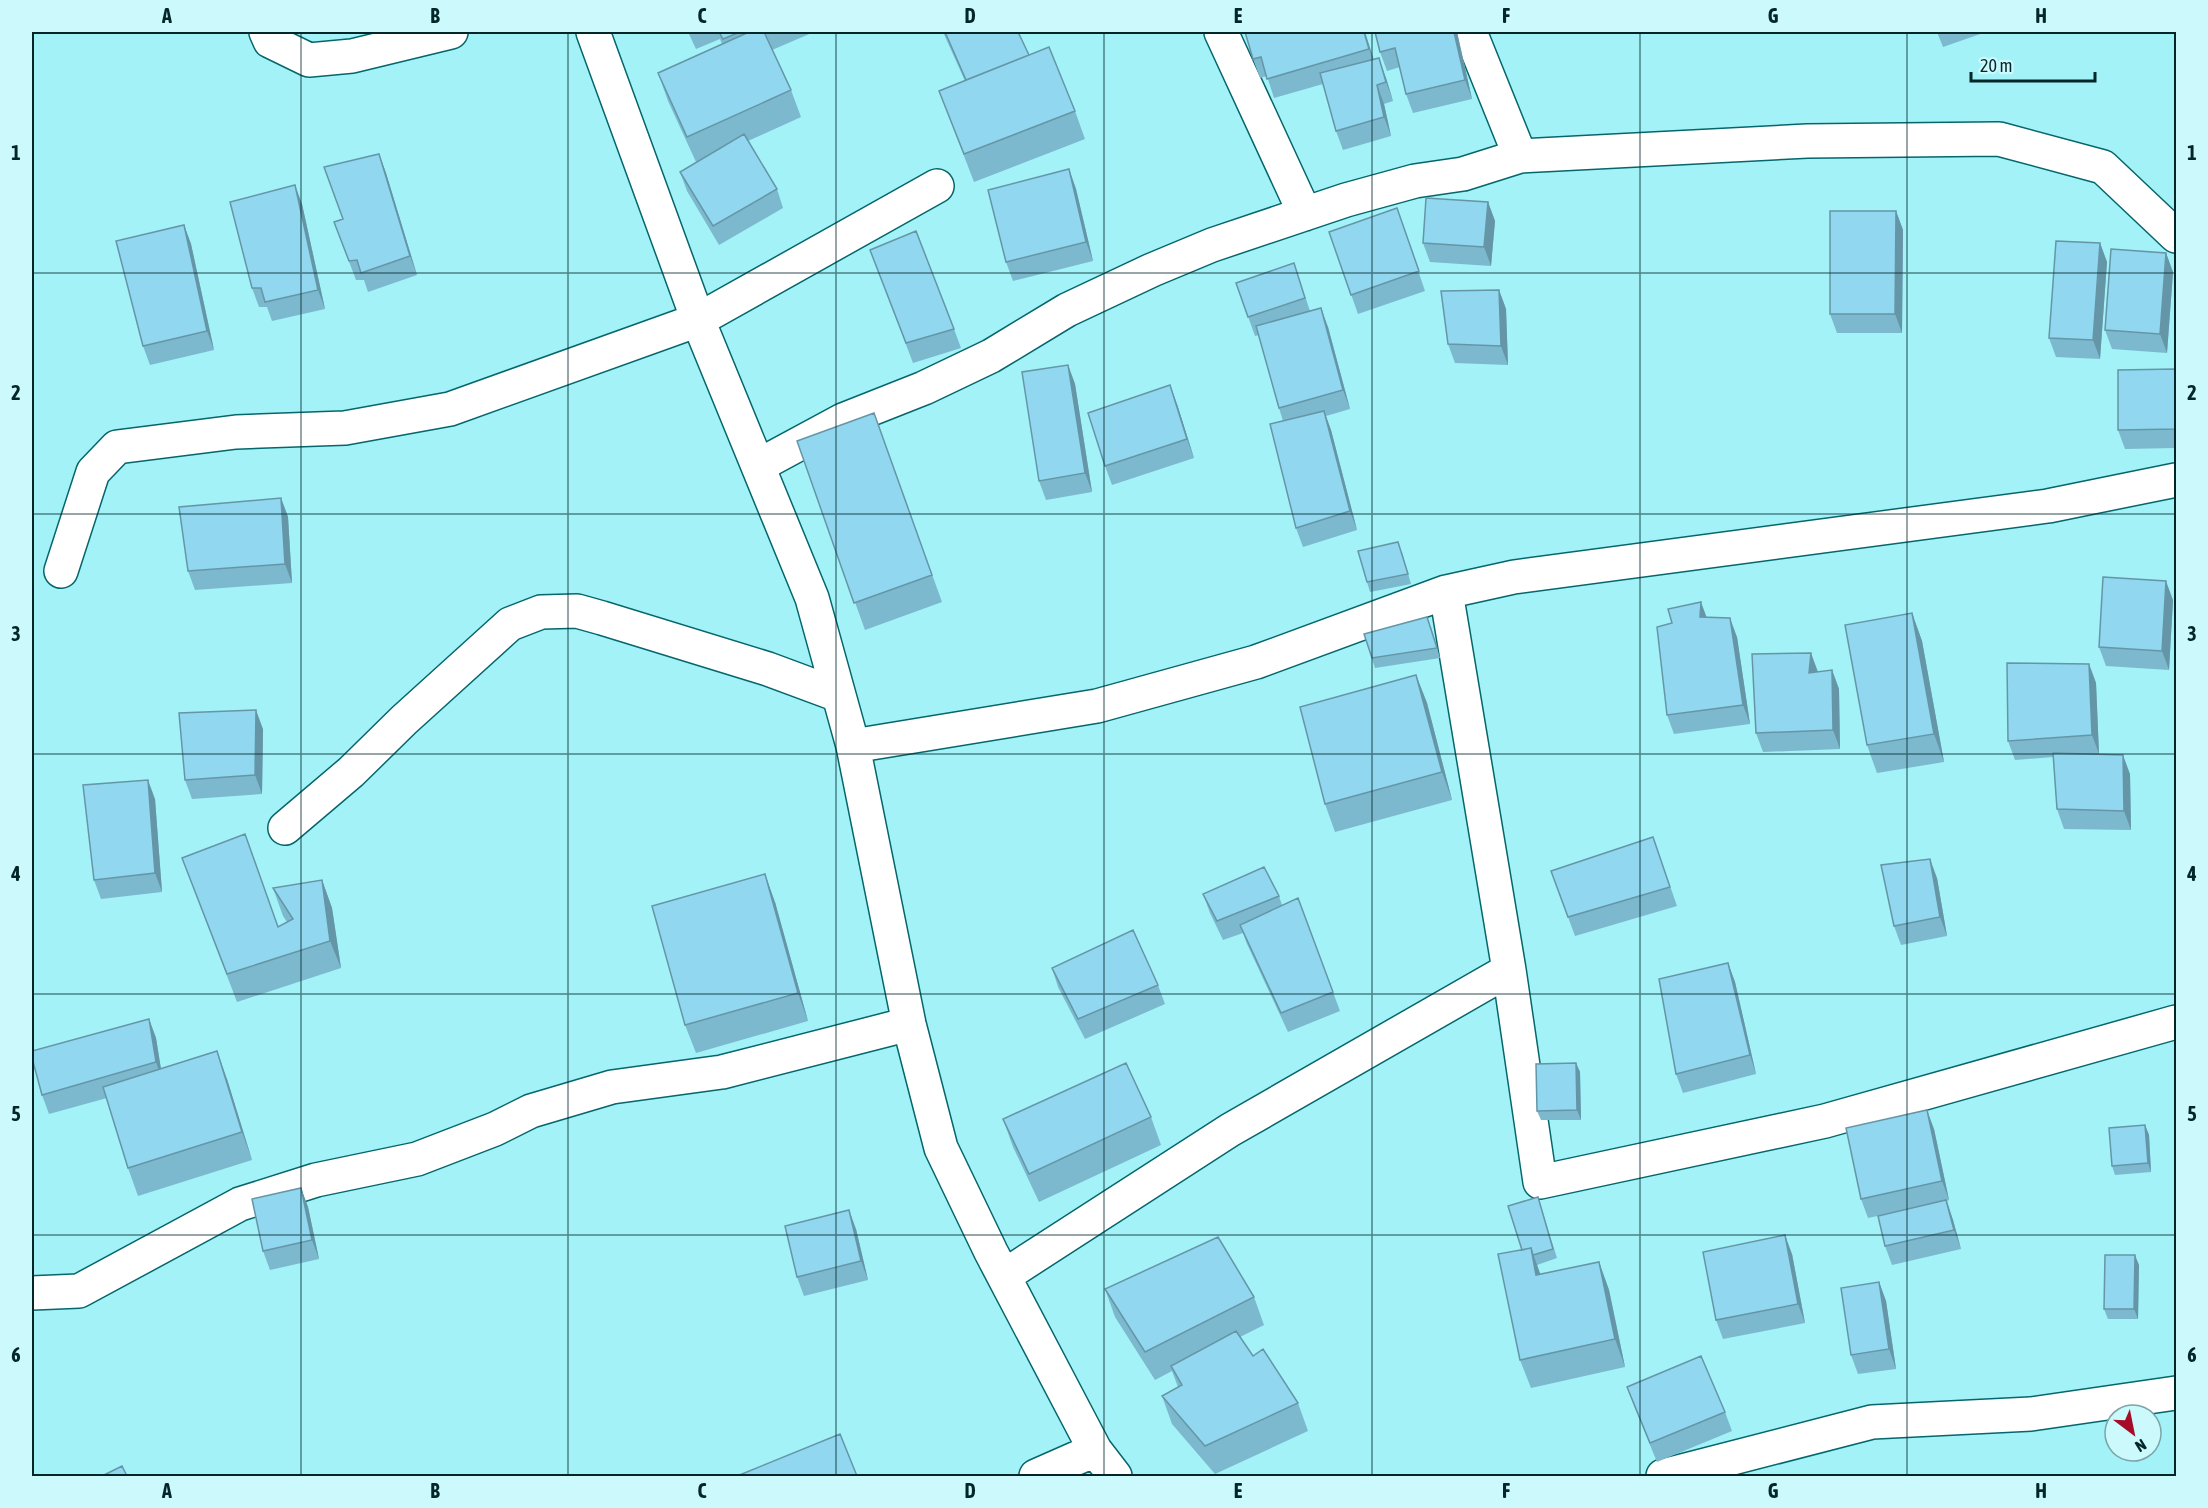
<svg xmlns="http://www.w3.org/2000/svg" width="2208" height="1508" font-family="'Asap Condensed',sans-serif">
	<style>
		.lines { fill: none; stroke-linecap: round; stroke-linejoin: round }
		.street-casing { stroke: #05666c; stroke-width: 36 }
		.street { stroke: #fff; stroke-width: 33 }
		.wall { fill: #7cb9ce }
		.shaded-wall { fill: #6596a7 }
		.building { fill: #90d7ef; stroke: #6596a7; stroke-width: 1.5 }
		.grid { fill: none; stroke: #032629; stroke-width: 1.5; stroke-opacity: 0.55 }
		.neatline { fill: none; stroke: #032629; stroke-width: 2 }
		.grid-label { font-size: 20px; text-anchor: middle; font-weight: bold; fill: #032629 }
	</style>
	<rect width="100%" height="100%" fill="#a2f2f7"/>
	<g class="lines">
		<defs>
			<path id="street" d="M 266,32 L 270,41 L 309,60 L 352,56 L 451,32
				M 593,32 L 698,320 L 812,598 L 853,746 L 909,1024 L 941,1148 L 991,1252 L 1095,1450 L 1115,1476
				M 1221,32 L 1305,214
				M 1470,32 L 1520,156
				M 758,466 L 843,420 L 924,388 L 991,356 L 1067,310 L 1152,270 L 1212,245 L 1346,200 L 1415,181 L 1463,174 L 1520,156 L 1807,141 L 1999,139 L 2103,167 L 2176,236
				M 61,571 L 93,472 L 117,447 L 236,432 L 345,428 L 450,409 L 698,320 L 937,186
				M 1446,592 L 1509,970
				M 853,746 L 1097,706 L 1256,662 L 1446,592 L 1514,577 L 2048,506 L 2176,480
				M 285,828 L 351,772 L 404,720 L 510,624 L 541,612 L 577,611 L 602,618 L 768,669 L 838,695
				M 1004,1276 L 1230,1130 L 1509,970 L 1540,1182 L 1825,1121 L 2176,1022
				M 32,1293 L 79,1291 L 240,1204 L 316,1180 L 417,1159 L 495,1129 L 531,1111 L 612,1087 L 722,1072 L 909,1024
				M 1036,1476 L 1095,1450
				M 1663,1476 L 1872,1422 L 2031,1414 L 2176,1393"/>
		</defs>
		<use href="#street" class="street-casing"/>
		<use href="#street" class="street"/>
	</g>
	<path class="wall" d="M 688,32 L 814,32 L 772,50 L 791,90 L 801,117 L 748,141 L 777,189 L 783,208 L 719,245 L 687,191 L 680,172 L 696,162 L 668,101 L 658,73 L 722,44 L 720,39 L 696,49 Z
		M 943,32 L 1018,32 L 1029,55 L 1075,111 L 1085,139 L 974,182 L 939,91 L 965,81 Z
		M 1365,32 L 1374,60 L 1386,78 L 1393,101 L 1384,104 L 1391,136 L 1343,150 L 1336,131 L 1323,84 L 1274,98 L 1267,76 L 1260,78 L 1253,59 Z
		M 1375,32 L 1457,32 L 1472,99 L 1413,113 L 1406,94 L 1400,67 L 1387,71 L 1380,52 Z
		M 1937,32 L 1986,32 L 1943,47 Z
		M 379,154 L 386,173 L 417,275 L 368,292 L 364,280 L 356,280 L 334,222 L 343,219 Z
		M 1069,169 L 1076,189 L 1093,261 L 1013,281 L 1006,262 Z
		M 1488,202 L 1495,221 L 1491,266 L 1430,262 L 1423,243 Z
		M 302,204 L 325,309 L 272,321 L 267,307 L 259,307 L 252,288 Z
		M 1397,208 L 1425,291 L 1358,314 L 1329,232 Z
		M 1896,211 L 1903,230 L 1902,333 L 1837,333 L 1830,314 Z
		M 184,225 L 191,244 L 214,350 L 150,365 L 143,346 Z
		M 2100,243 L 2107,262 L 2100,359 L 2056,357 L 2049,338 Z
		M 870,250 L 954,329 L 961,348 L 913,363 Z
		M 2166,253 L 2173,272 L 2167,353 L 2112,349 L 2105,330 Z
		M 1294,263 L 1310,311 L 1328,327 L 1350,409 L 1326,416 L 1331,430 L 1357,530 L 1303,547 L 1296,528 L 1283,421 L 1279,408 L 1259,335 L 1255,336 L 1236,283 Z
		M 1499,290 L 1506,309 L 1508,365 L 1455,363 L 1448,344 Z
		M 1068,365 L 1075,384 L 1092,492 L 1046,500 L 1039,481 Z
		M 2175,369 L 2176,373 L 2176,448 L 2125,449 L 2118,430 Z
		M 1177,404 L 1194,458 L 1112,485 L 1105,466 Z
		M 874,413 L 942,602 L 865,630 L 797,441 Z
		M 281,498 L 288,517 L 292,583 L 195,590 L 188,571 Z
		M 1402,552 L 1411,584 L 1370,592 L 1367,582 Z
		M 2173,600 L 2169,670 L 2106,666 L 2099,647 Z
		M 1912,613 L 1922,641 L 1944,762 L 1877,773 L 1867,745 Z
		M 1707,617 L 1737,637 L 1750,724 L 1674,734 L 1667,715 Z
		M 1431,627 L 1440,658 L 1375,668 L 1364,634 Z
		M 2089,664 L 2096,683 L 2099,754 L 2130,774 L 2131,830 L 2064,829 L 2057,809 L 2053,757 L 2015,760 L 2008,741 Z
		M 1832,670 L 1839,689 L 1840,749 L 1763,752 L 1756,733 L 1818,672 Z
		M 1416,675 L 1427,703 L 1452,800 L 1335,832 L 1325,804 Z
		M 263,729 L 262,794 L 192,799 L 185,780 Z
		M 155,799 L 162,892 L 101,899 L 94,880 Z
		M 1653,837 L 1677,906 L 1575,936 L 1551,871 Z
		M 182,858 L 278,927 L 287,922 L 283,916 L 273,888 L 322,880 L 332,908 L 341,968 L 237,1002 Z
		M 1937,878 L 1947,936 L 1901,945 L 1894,926 Z
		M 1203,894 L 1279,896 L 1282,905 L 1298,898 L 1340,1011 L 1288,1032 L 1247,944 L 1243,933 L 1223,940 L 1210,913 Z
		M 775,902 L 808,1021 L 696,1053 L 685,1025 Z
		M 1728,963 L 1735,982 L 1756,1074 L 1683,1093 L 1676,1074 Z
		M 1052,968 L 1158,985 L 1165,1004 L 1085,1039 L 1058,987 Z
		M 149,1019 L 156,1038 L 161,1069 L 227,1079 L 252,1160 L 138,1196 L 128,1168 L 107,1098 L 49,1114 L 42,1095 Z
		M 1576,1063 L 1580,1072 L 1581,1120 L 1541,1120 L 1537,1111 Z
		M 1151,1117 L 1161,1145 L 1039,1202 L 1013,1147 L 1003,1119 Z
		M 2145,1125 L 2149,1135 L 2151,1172 L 2115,1175 L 2112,1166 Z
		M 1934,1129 L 1949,1200 L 1947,1201 L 1953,1220 L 1961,1249 L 1892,1265 L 1885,1246 L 1919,1207 L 1868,1218 L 1861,1199 Z
		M 301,1188 L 308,1207 L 319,1259 L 270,1270 L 263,1251 Z
		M 1538,1197 L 1557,1258 L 1537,1265 L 1540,1274 L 1599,1262 L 1609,1290 L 1625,1367 L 1531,1388 L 1520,1360 L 1522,1250 Z
		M 856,1229 L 868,1280 L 804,1296 L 797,1277 Z
		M 1792,1254 L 1805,1323 L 1723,1339 L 1716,1320 Z
		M 2139,1265 L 2138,1319 L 2108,1319 L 2104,1309 Z
		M 1879,1282 L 1886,1301 L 1896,1369 L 1858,1374 L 1851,1355 Z
		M 1105,1289 L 1254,1297 L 1264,1325 L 1240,1337 L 1253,1356 L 1298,1403 L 1308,1431 L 1215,1474 L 1172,1424 L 1162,1396 L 1178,1387 L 1172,1371 L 1155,1380 L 1115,1317 Z
		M 1627,1387 L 1725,1412 L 1732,1431 L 1657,1462 L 1634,1406 Z"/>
	<path class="shaded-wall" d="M 1364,32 L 1365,32 L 1376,68 L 1369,49 Z
		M 1454,32 L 1457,32 L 1472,99 L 1465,80 Z
		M 1379,58 L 1386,78 L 1393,101 L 1386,82 Z
		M 1377,85 L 1384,104 L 1391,136 L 1384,117 Z
		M 379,154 L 386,173 L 417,275 L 410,256 Z
		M 1069,169 L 1076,189 L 1093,261 L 1086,242 Z
		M 295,185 L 302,204 L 325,309 L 318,290 Z
		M 1488,202 L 1495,221 L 1491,266 L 1484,247 Z
		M 1896,211 L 1903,230 L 1902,333 L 1895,314 Z
		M 184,225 L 191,244 L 214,350 L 207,331 Z
		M 2100,243 L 2107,262 L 2100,359 L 2093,340 Z
		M 2166,253 L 2173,272 L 2167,353 L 2160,334 Z
		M 1499,290 L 1506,309 L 1508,365 L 1501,346 Z
		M 1321,308 L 1328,327 L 1350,409 L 1343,390 Z
		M 1068,365 L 1075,384 L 1092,492 L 1085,473 Z
		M 2175,369 L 2176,373 L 2176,430 L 2176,429 Z
		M 1170,385 L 1177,404 L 1194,458 L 1187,439 Z
		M 1324,411 L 1331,430 L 1357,530 L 1350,511 Z
		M 281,498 L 288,517 L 292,583 L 285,564 Z
		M 2166,581 L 2173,600 L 2169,670 L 2162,651 Z
		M 1701,602 L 1708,621 L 1700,617 Z
		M 1912,613 L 1922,641 L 1944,762 L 1934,734 Z
		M 1730,618 L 1737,637 L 1750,724 L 1743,705 Z
		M 1811,653 L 1818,672 L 1809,673 Z
		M 2089,664 L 2096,683 L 2099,754 L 2092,735 Z
		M 1832,670 L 1839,689 L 1840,749 L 1833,730 Z
		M 1416,675 L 1427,703 L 1452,800 L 1442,772 Z
		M 256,710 L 263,729 L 262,794 L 255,775 Z
		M 2123,755 L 2130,774 L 2131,830 L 2124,811 Z
		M 148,780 L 155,799 L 162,892 L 155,873 Z
		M 1930,859 L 1937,878 L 1947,936 L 1940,917 Z
		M 765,874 L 775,902 L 808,1021 L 798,993 Z
		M 322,880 L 332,908 L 341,968 L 330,941 Z
		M 1728,963 L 1735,982 L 1756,1074 L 1750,1055 Z
		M 149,1019 L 156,1038 L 163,1082 L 156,1062 Z
		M 217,1051 L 227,1079 L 252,1160 L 242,1132 Z
		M 1576,1063 L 1580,1072 L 1581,1120 L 1577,1110 Z
		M 1927,1110 L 1934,1129 L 1949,1200 L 1942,1181 Z
		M 2145,1125 L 2149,1135 L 2151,1172 L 2148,1163 Z
		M 301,1188 L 308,1207 L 319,1259 L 312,1240 Z
		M 1946,1200 L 1953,1220 L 1961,1249 L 1954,1230 Z
		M 849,1210 L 856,1229 L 868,1280 L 861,1261 Z
		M 1785,1235 L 1792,1254 L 1805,1323 L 1798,1304 Z
		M 1531,1248 L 1541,1276 L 1536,1275 Z
		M 2135,1255 L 2139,1265 L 2138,1319 L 2134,1309 Z
		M 1599,1262 L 1609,1290 L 1625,1367 L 1615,1339 Z
		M 1879,1282 L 1886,1301 L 1896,1369 L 1889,1349 Z"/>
	<path class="building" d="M 719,32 L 740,32 L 723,39 Z
		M 749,32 L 764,32 L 791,90 L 687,137 L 658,73 Z
		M 945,32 L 1018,32 L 1029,55 L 966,80 Z
		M 1245,32 L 1364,32 L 1369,49 L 1267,79 L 1261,57 L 1253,59 Z
		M 1375,32 L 1454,32 L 1465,80 L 1406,94 L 1395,48 L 1380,52 Z
		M 1049,47 L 1075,111 L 964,154 L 939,91 Z
		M 1379,58 L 1386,82 L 1377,85 L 1384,117 L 1336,131 L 1320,73 Z
		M 744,134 L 777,189 L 713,226 L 680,172 Z
		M 379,154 L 410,256 L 361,273 L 357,260 L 349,261 L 334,222 L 343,219 L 324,167 Z
		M 1069,169 L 1086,242 L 1006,262 L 988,190 Z
		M 295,185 L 318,290 L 265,302 L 261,288 L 252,288 L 230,202 Z
		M 1426,198 L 1488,202 L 1484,247 L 1423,243 Z
		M 1397,208 L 1419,271 L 1351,295 L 1329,232 Z
		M 1830,211 L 1896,211 L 1895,314 L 1830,314 Z
		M 184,225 L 207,331 L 143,346 L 116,241 Z
		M 916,231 L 954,329 L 906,343 L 870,250 Z
		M 2056,241 L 2100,243 L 2093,340 L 2049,338 Z
		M 2111,249 L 2166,253 L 2160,334 L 2105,330 Z
		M 1294,263 L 1305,298 L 1248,317 L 1236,283 Z
		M 1499,290 L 1501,346 L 1448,344 L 1441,291 Z
		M 1321,308 L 1343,390 L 1279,408 L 1256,326 Z
		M 1068,365 L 1085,473 L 1039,481 L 1022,372 Z
		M 2175,369 L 2176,429 L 2118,430 L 2118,370 Z
		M 1170,385 L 1187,439 L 1105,466 L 1088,413 Z
		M 1324,411 L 1350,511 L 1296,528 L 1270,424 Z
		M 874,413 L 932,575 L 854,603 L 797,441 Z
		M 281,498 L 285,564 L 188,571 L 179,507 Z
		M 1398,542 L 1408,574 L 1367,582 L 1358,551 Z
		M 2103,577 L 2166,581 L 2162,651 L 2099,647 Z
		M 1701,602 L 1700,617 L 1730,618 L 1743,705 L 1667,715 L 1657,627 L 1672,623 L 1668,609 Z
		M 1912,613 L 1934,734 L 1867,745 L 1845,625 Z
		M 1427,617 L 1437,648 L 1372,658 L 1364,634 Z
		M 1811,653 L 1809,673 L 1832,670 L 1833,730 L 1756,733 L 1752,654 Z
		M 2007,663 L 2089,664 L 2092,735 L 2008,741 Z
		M 1416,675 L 1442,772 L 1325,804 L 1300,707 Z
		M 256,710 L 255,775 L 185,780 L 179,713 Z
		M 2053,753 L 2123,755 L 2124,811 L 2057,809 Z
		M 148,780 L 155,873 L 94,880 L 83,785 Z
		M 245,834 L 278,927 L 293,919 L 273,888 L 322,880 L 330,941 L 227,974 L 182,858 Z
		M 1653,837 L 1670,887 L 1568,917 L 1551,871 Z
		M 1930,859 L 1940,917 L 1894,926 L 1881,865 Z
		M 1264,867 L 1279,896 L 1217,921 L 1203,894 Z
		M 765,874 L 798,993 L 685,1025 L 652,906 Z
		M 1298,898 L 1333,992 L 1281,1013 L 1240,925 Z
		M 1133,930 L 1158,985 L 1078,1019 L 1052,968 Z
		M 1728,963 L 1750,1055 L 1676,1074 L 1659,979 Z
		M 149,1019 L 156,1062 L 42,1095 L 32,1058 L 32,1051 Z
		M 217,1051 L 242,1132 L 128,1168 L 103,1087 Z
		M 1126,1063 L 1151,1117 L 1029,1174 L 1003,1119 Z
		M 1576,1063 L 1577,1110 L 1537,1111 L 1536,1064 Z
		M 1927,1110 L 1942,1181 L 1861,1199 L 1846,1128 Z
		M 2145,1125 L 2148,1163 L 2112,1166 L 2109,1128 Z
		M 301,1188 L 312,1240 L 263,1251 L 252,1199 Z
		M 1538,1197 L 1553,1249 L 1533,1255 L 1531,1248 L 1522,1250 L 1508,1206 Z
		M 1946,1200 L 1954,1230 L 1885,1246 L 1878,1216 Z
		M 849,1210 L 861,1261 L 797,1277 L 785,1226 Z
		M 1785,1235 L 1798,1304 L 1716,1320 L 1703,1252 Z
		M 1218,1237 L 1254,1297 L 1145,1352 L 1105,1289 Z
		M 1531,1248 L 1536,1275 L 1599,1262 L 1615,1339 L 1520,1360 L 1498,1254 Z
		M 2105,1255 L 2135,1255 L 2134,1309 L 2104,1309 Z
		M 1879,1282 L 1889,1349 L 1851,1355 L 1841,1288 Z
		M 1236,1331 L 1253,1356 L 1263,1349 L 1298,1403 L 1205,1446 L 1162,1396 L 1182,1385 L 1171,1366 Z
		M 1701,1356 L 1725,1412 L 1650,1443 L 1627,1387 Z
		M 840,1434 L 857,1476 L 737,1476 Z
		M 122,1466 L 127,1476 L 102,1476 Z"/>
	<path class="grid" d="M 301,32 L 301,1476M 568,32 L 568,1476M 836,32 L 836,1476M 1104,32 L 1104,1476M 1372,32 L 1372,1476M 1640,32 L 1640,1476M 1907,32 L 1907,1476M 32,273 L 2176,273M 32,514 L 2176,514M 32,754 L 2176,754M 32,994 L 2176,994M 32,1235 L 2176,1235"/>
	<rect width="2208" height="1508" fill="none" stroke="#cbf9fc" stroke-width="66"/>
	<g transform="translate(2133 1433) rotate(148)"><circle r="28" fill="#cbf9fc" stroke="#7ba5a8" stroke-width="1.5"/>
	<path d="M0-4.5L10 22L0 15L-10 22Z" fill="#a60b27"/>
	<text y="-9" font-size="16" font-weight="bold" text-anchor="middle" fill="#032629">N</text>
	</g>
	<path d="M1971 72v9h124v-9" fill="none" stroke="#032629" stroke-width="3"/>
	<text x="1980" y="72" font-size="18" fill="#032629" stroke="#cbf9fc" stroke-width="4.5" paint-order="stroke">20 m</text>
	<rect x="33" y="33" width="2142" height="1442" class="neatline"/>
	<g class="grid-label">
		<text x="167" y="23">A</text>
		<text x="435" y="23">B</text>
		<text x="702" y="23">C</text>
		<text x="970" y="23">D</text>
		<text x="1238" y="23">E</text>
		<text x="1506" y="23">F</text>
		<text x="1773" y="23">G</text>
		<text x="2041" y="23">H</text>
		<text x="16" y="160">1</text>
		<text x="2192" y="160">1</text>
		<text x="16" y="400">2</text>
		<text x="2192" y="400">2</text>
		<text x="16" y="641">3</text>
		<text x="2192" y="641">3</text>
		<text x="16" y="881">4</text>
		<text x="2192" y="881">4</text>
		<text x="16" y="1121">5</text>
		<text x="2192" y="1121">5</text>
		<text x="16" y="1362">6</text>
		<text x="2192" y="1362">6</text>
		<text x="167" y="1498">A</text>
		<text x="435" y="1498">B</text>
		<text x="702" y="1498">C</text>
		<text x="970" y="1498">D</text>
		<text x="1238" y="1498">E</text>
		<text x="1506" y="1498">F</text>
		<text x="1773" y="1498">G</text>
		<text x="2041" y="1498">H</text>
	</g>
</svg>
